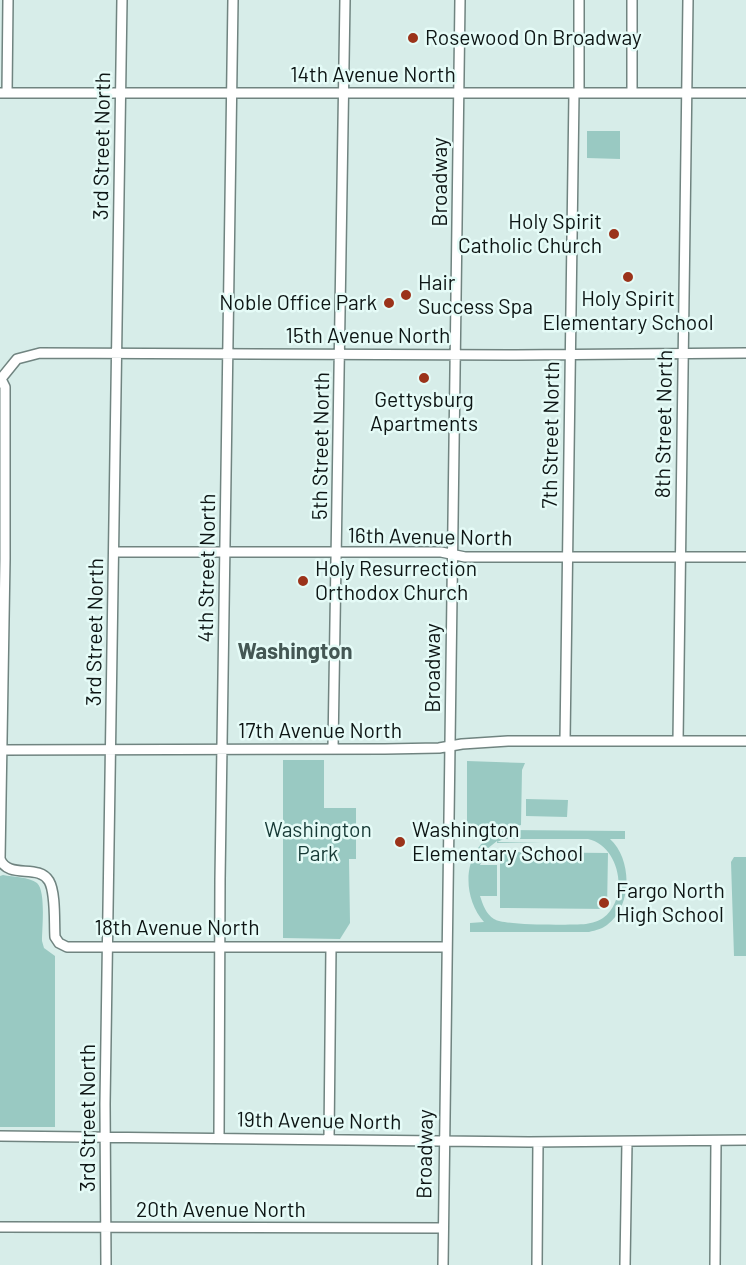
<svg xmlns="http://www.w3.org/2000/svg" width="746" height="1265" font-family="Barlow,sans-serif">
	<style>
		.green { fill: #99c9c2; fill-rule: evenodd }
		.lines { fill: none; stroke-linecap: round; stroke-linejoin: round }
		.minor-casing { stroke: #708480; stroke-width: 12 }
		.minor { stroke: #fff; stroke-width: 9 }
		.poi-dot { fill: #9b331a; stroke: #e5fbf7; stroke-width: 2 }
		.labels { text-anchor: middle; stroke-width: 5; stroke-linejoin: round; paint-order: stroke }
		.poi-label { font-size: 21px; fill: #0d1514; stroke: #e5fbf7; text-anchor: start }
		.street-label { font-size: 21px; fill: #0d1514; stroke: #e5fbf7 }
		.park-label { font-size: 21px; fill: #173a36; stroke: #e5fbf7 }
		.neighbourhood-label { font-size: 22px; font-weight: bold; fill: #445754; stroke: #e5fbf7 }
	</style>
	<rect width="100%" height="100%" fill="#d7ede9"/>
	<path class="green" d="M 587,131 L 620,131 L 620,159 L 587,158 Z
		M 283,760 L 324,760 L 324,808 L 356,808 L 356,859 L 349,859 L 350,923 L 340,939 L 283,938 Z
		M 467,761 L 525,763 L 522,770 L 521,825 L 474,838 L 467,837 Z
		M 526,799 L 568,800 L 567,817 L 526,816 Z
		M 507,830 L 625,831 L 625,839 L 610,839 C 633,860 632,907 607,925 C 602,929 596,930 589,932 L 470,932 L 470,923 L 484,922 C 458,893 464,838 507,830 ZM 504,839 L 588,839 C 620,846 630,898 603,918 C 599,921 592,923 586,924 C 571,925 504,926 494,919 C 486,914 483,905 480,896 L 497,896 L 497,865 L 480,865 L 487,849 L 497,841 L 497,843 L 542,843 L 497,842 Z
		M 500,852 L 608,853 L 607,909 L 500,908 Z
		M 734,857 L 746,857 L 746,956 L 734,956 L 731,862 Z
		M 3,875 C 13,877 29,877 37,883 C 46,891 42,928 42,941 L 44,948 L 55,956 L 55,1127 L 0,1127 L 0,876 Z"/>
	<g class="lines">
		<defs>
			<path id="minor" d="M 579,0 L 579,93
				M 0,93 L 746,93
				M 7,93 L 8,0
				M 632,93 L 632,0
				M 1,379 L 5,387 L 5,559 L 0,859 C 9,880 38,863 49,881 C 56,893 54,923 55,937 L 59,943 L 67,947 L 446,947
				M 0,380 L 17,359 L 40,353 L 516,355 L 746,353
				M 114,552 L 441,552 L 465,557 L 746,557
				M 565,741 L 574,93
				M 678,741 L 688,0
				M 333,748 L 345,0
				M 2,750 L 385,749 L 439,748 L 462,744 L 508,741 L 746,741
				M 0,1136 L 529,1142 L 746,1140
				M 219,1138 L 220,880 L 233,0
				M 329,1139 L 331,947
				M 0,1227 L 443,1228
				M 106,1265 L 105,1104 L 122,0
				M 443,1265 L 460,0
				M 537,1265 L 538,1142
				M 625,1265 L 627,1142
				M 715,1265 L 716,1141"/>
		</defs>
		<use href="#minor" class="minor-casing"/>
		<use href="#minor" class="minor"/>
	</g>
	<g class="poi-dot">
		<circle cx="413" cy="38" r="6"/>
		<circle cx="614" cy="234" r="6"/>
		<circle cx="628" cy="277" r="6"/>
		<circle cx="406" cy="295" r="6"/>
		<circle cx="389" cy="303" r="6"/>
		<circle cx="424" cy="378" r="6"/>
		<circle cx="303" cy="581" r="6"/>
		<circle cx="400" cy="842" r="6"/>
		<circle cx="604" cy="903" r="6"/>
	</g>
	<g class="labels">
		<g class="poi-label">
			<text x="425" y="45">Rosewood On Broadway</text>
			<text x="602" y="229" text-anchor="end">Holy Spirit<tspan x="602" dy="24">Catholic Church</tspan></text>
			<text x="418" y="290">Hair<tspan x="418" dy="24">Success Spa</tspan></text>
			<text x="628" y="306" text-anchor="middle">Holy Spirit<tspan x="628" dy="24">Elementary School</tspan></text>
			<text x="377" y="310" text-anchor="end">Noble Office Park</text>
			<text x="424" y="407" text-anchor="middle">Gettysburg<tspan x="424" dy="24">Apartments</tspan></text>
			<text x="315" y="576">Holy Resurrection<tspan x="315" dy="24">Orthodox Church</tspan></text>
			<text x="412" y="837">Washington<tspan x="412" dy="24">Elementary School</tspan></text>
			<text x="616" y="898">Fargo North<tspan x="616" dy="24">High School</tspan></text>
		</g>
		<g class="street-label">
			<text x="373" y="82">14th Avenue North</text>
			<text transform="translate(102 146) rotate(-89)" y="7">3rd Street North</text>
			<text transform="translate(440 182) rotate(-90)" y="7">Broadway</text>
			<text x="368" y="343">15th Avenue North</text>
			<text transform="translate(664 424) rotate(-89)" y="7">8th Street North</text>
			<text transform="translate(551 435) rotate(-89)" y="7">7th Street North</text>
			<text transform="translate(321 446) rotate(-89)" y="7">5th Street North</text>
			<text transform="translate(430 537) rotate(1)" y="7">16th Avenue North</text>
			<text transform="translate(207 568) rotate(-89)" y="7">4th Street North</text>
			<text transform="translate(95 632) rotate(-89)" y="7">3rd Street North</text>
			<text transform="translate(433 668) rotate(-90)" y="7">Broadway</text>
			<text x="320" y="738">17th Avenue North</text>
			<text x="177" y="935">18th Avenue North</text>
			<text transform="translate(88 1118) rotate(-90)" y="7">3rd Street North</text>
			<text transform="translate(319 1121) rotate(1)" y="7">19th Avenue North</text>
			<text transform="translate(425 1154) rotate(-89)" y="7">Broadway</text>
			<text x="221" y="1217">20th Avenue North</text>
		</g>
		<g class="park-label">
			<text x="318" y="837">Washington<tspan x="318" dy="24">Park</tspan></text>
		</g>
		<g class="neighbourhood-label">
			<text x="295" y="659">Washington</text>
		</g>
	</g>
</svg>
